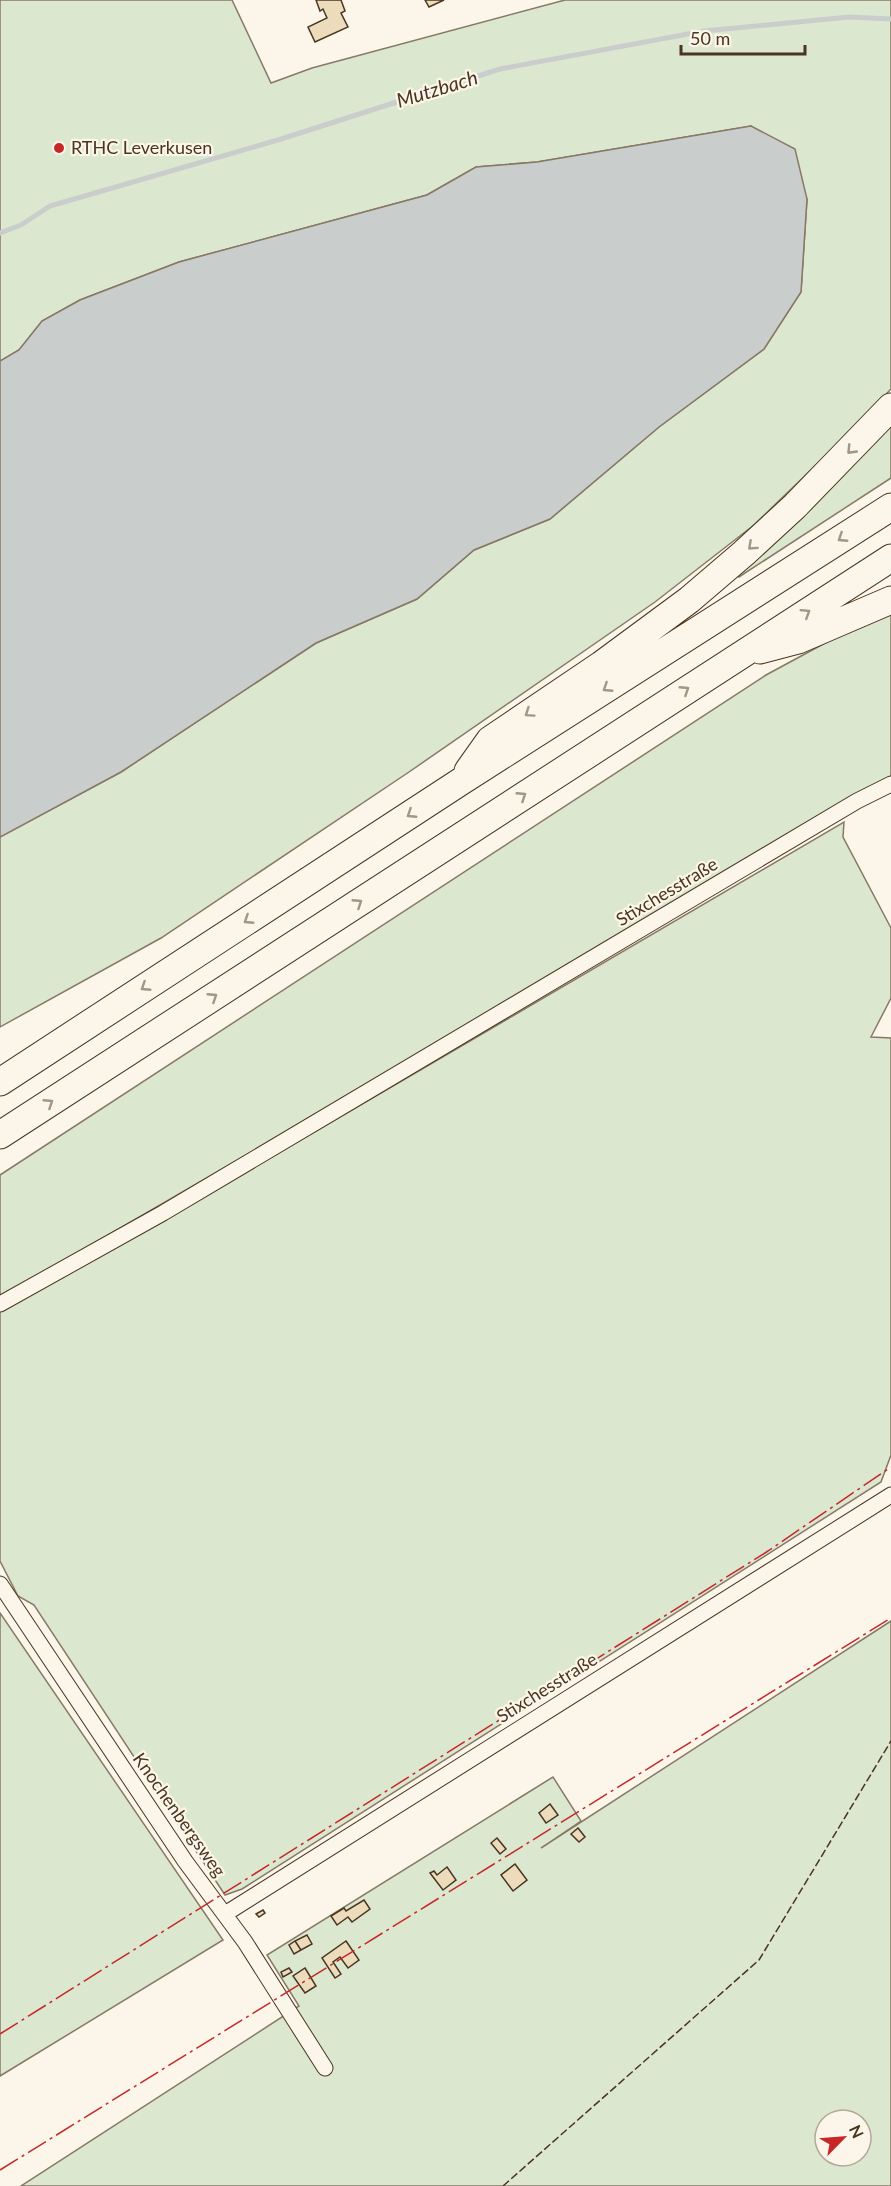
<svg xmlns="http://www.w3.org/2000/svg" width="891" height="2186" font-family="Lato,sans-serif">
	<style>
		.green { fill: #dce7d0; stroke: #887966; stroke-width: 1.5; fill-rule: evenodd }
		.water { fill: #c9cecd; stroke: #887966; stroke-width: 1.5 }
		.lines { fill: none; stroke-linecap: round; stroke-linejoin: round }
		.stream { stroke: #c9cecd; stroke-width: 5 }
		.building { fill: #ecdcbc; stroke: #4a3520; stroke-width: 1.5 }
		.minor-casing { stroke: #4a3520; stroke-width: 17 }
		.motorway-casing { stroke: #4a3520; stroke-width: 29 }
		.minor { stroke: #fbf6e9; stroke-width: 15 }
		.motorway { stroke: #fbf6e9; stroke-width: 27 }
		.fence { stroke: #4a3520; stroke-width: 1.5; stroke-dasharray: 8 3; stroke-linecap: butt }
		.power { stroke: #c62828; stroke-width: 1.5; stroke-dasharray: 21 4.5 3 4.5; stroke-linecap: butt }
		.oneway { stroke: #a29684 }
		.poi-dot { fill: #c62828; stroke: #fbf6e9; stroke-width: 2 }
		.labels { text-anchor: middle; stroke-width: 4.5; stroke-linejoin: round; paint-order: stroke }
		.poi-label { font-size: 18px; fill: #4a3520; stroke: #fbf6e9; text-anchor: start }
		.street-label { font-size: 18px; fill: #4a3520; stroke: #fbf6e9 }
		.water-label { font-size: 20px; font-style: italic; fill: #4a3520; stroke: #fbf6e9 }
	</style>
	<rect width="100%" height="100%" fill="#fbf6e9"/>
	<path class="green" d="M 0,0 L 232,0 L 271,83 L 312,68 L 565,0 L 891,0 L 891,389 L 846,436 L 754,525 L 655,602 L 409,772 L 161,938 L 0,1027 L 0,837 L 121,772 L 316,643 L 417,599 L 474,550 L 550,519 L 659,427 L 764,349 L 801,292 L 807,199 L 751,126 L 537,162 L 476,167 L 427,195 L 179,262 L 80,300 L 42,321 L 19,350 L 0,361 Z
		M 891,420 L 891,478 L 739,577 L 737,575 Z
		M 891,610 L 891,780 L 0,1298 L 0,1175 L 766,675 L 840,635 Z
		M 844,822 L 843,837 L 891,928 L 891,998 L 871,1037 L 891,1038 L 891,1455 L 881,1482 L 242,1889 L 225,1895 L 34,1605 L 18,1596 L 0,1561 L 0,1310 L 166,1219 Z
		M 0,1613 L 223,1940 L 0,2076 Z
		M 891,1621 L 891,2186 L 21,2186 L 299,2006 L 267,1955 L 553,1777 L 581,1821 L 541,1848 ZM 825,2120 L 861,2120 L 861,2156 L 825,2156 Z"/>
	<path class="water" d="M 751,126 L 795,149 L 807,199 L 801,292 L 764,349 L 659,427 L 550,519 L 474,550 L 417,599 L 316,643 L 121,772 L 0,837 L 0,361 L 19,350 L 42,321 L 80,300 L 179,262 L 427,195 L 476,167 L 537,162 Z"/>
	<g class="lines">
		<path class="stream" d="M 0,233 L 21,225 L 50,206 L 278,140 L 500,69 L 704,31 L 849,17 L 891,19"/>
	</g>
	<path class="building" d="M 316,0 L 341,0 L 345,11 L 341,13 L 348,27 L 315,42 L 308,27 L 327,18 L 323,9 L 320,11 Z
		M 425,0 L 444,0 L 429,7 Z
		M 550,1804 L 558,1815 L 546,1823 L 539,1813 Z
		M 578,1828 L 585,1837 L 579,1842 L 571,1834 Z
		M 497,1838 L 506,1849 L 500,1854 L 491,1843 Z
		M 515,1864 L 527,1880 L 513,1891 L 501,1875 Z
		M 447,1867 L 456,1880 L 443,1890 L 430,1873 L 434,1871 L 437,1875 Z
		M 364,1900 L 370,1909 L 352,1922 L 348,1917 L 337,1925 L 331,1916 L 344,1908 L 346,1911 Z
		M 263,1910 L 265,1913 L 259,1917 L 256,1914 Z
		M 307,1935 L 312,1944 L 301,1950 L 295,1941 Z
		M 295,1941 L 301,1950 L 294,1954 L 289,1945 Z
		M 346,1941 L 359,1960 L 348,1968 L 340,1957 L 333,1962 L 341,1974 L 335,1978 L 322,1958 Z
		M 289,1968 L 292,1972 L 283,1977 L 281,1972 Z
		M 305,1968 L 316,1986 L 305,1993 L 293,1976 Z"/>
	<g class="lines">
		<defs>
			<path id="minor" d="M 0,1304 L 163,1213 L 857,801 L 891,784
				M 0,1584 L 185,1861 L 245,1942 L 325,2068
				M 225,1914 L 891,1495"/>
			<path id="motorway" d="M 760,650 L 798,640 L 891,600
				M 468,771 L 490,740 L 601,665 L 689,600 L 744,553 L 795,506 L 891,407
				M 0,1082 L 460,782 L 891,507
				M 0,1135 L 891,558"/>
		</defs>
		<use href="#minor" class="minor-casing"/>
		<use href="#motorway" class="motorway-casing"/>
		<use href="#minor" class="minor"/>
		<use href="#motorway" class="motorway"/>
		<path class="fence" d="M 503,2186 L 759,1960 L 891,1741"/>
		<path class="power" d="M 0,2034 L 768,1551 L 891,1467
			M 0,2170 L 891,1618"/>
	</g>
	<defs><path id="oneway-chevron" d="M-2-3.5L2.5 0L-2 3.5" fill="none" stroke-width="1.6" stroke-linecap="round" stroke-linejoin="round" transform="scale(1.5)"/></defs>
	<g class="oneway">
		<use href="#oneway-chevron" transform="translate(851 450) rotate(134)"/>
		<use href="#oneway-chevron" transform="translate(842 538) rotate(147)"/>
		<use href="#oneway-chevron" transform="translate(752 546) rotate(138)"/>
		<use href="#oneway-chevron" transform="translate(806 613) rotate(-32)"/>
		<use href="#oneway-chevron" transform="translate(607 688) rotate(147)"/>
		<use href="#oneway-chevron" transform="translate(685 690) rotate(-33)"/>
		<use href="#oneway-chevron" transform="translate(529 713) rotate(146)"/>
		<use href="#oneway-chevron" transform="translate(522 796) rotate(-33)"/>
		<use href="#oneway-chevron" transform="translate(411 814) rotate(147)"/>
		<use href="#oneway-chevron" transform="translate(358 903) rotate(-33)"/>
		<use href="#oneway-chevron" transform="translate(248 920) rotate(147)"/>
		<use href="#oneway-chevron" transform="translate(145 987) rotate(147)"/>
		<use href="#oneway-chevron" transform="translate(213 997) rotate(-33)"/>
		<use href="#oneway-chevron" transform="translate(49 1103) rotate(-33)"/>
	</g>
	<circle class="poi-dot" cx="59" cy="148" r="6"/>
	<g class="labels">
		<g class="poi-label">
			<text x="71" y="154">RTHC Leverkusen</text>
		</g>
		<g class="street-label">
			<text transform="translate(667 892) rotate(-31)" y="6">Stixchesstraße</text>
			<text transform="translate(547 1688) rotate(-32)" y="6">Stixchesstraße</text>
			<text transform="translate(179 1815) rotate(55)" y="6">Knochenbergsweg</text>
		</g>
		<g class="water-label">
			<text transform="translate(437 89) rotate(-17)" y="7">Mutzbach</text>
		</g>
	</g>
	<g transform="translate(843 2138) rotate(65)"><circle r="28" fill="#fbf6e9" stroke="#b4a999" stroke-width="1.5"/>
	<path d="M0-4.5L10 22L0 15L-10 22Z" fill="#c62828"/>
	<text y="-9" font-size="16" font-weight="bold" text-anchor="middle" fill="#4a3520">N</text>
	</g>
	<path d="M681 45v9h124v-9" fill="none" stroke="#4a3520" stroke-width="3"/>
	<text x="690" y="45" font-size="18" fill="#4a3520" stroke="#fbf6e9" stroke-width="4.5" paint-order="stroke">50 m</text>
</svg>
